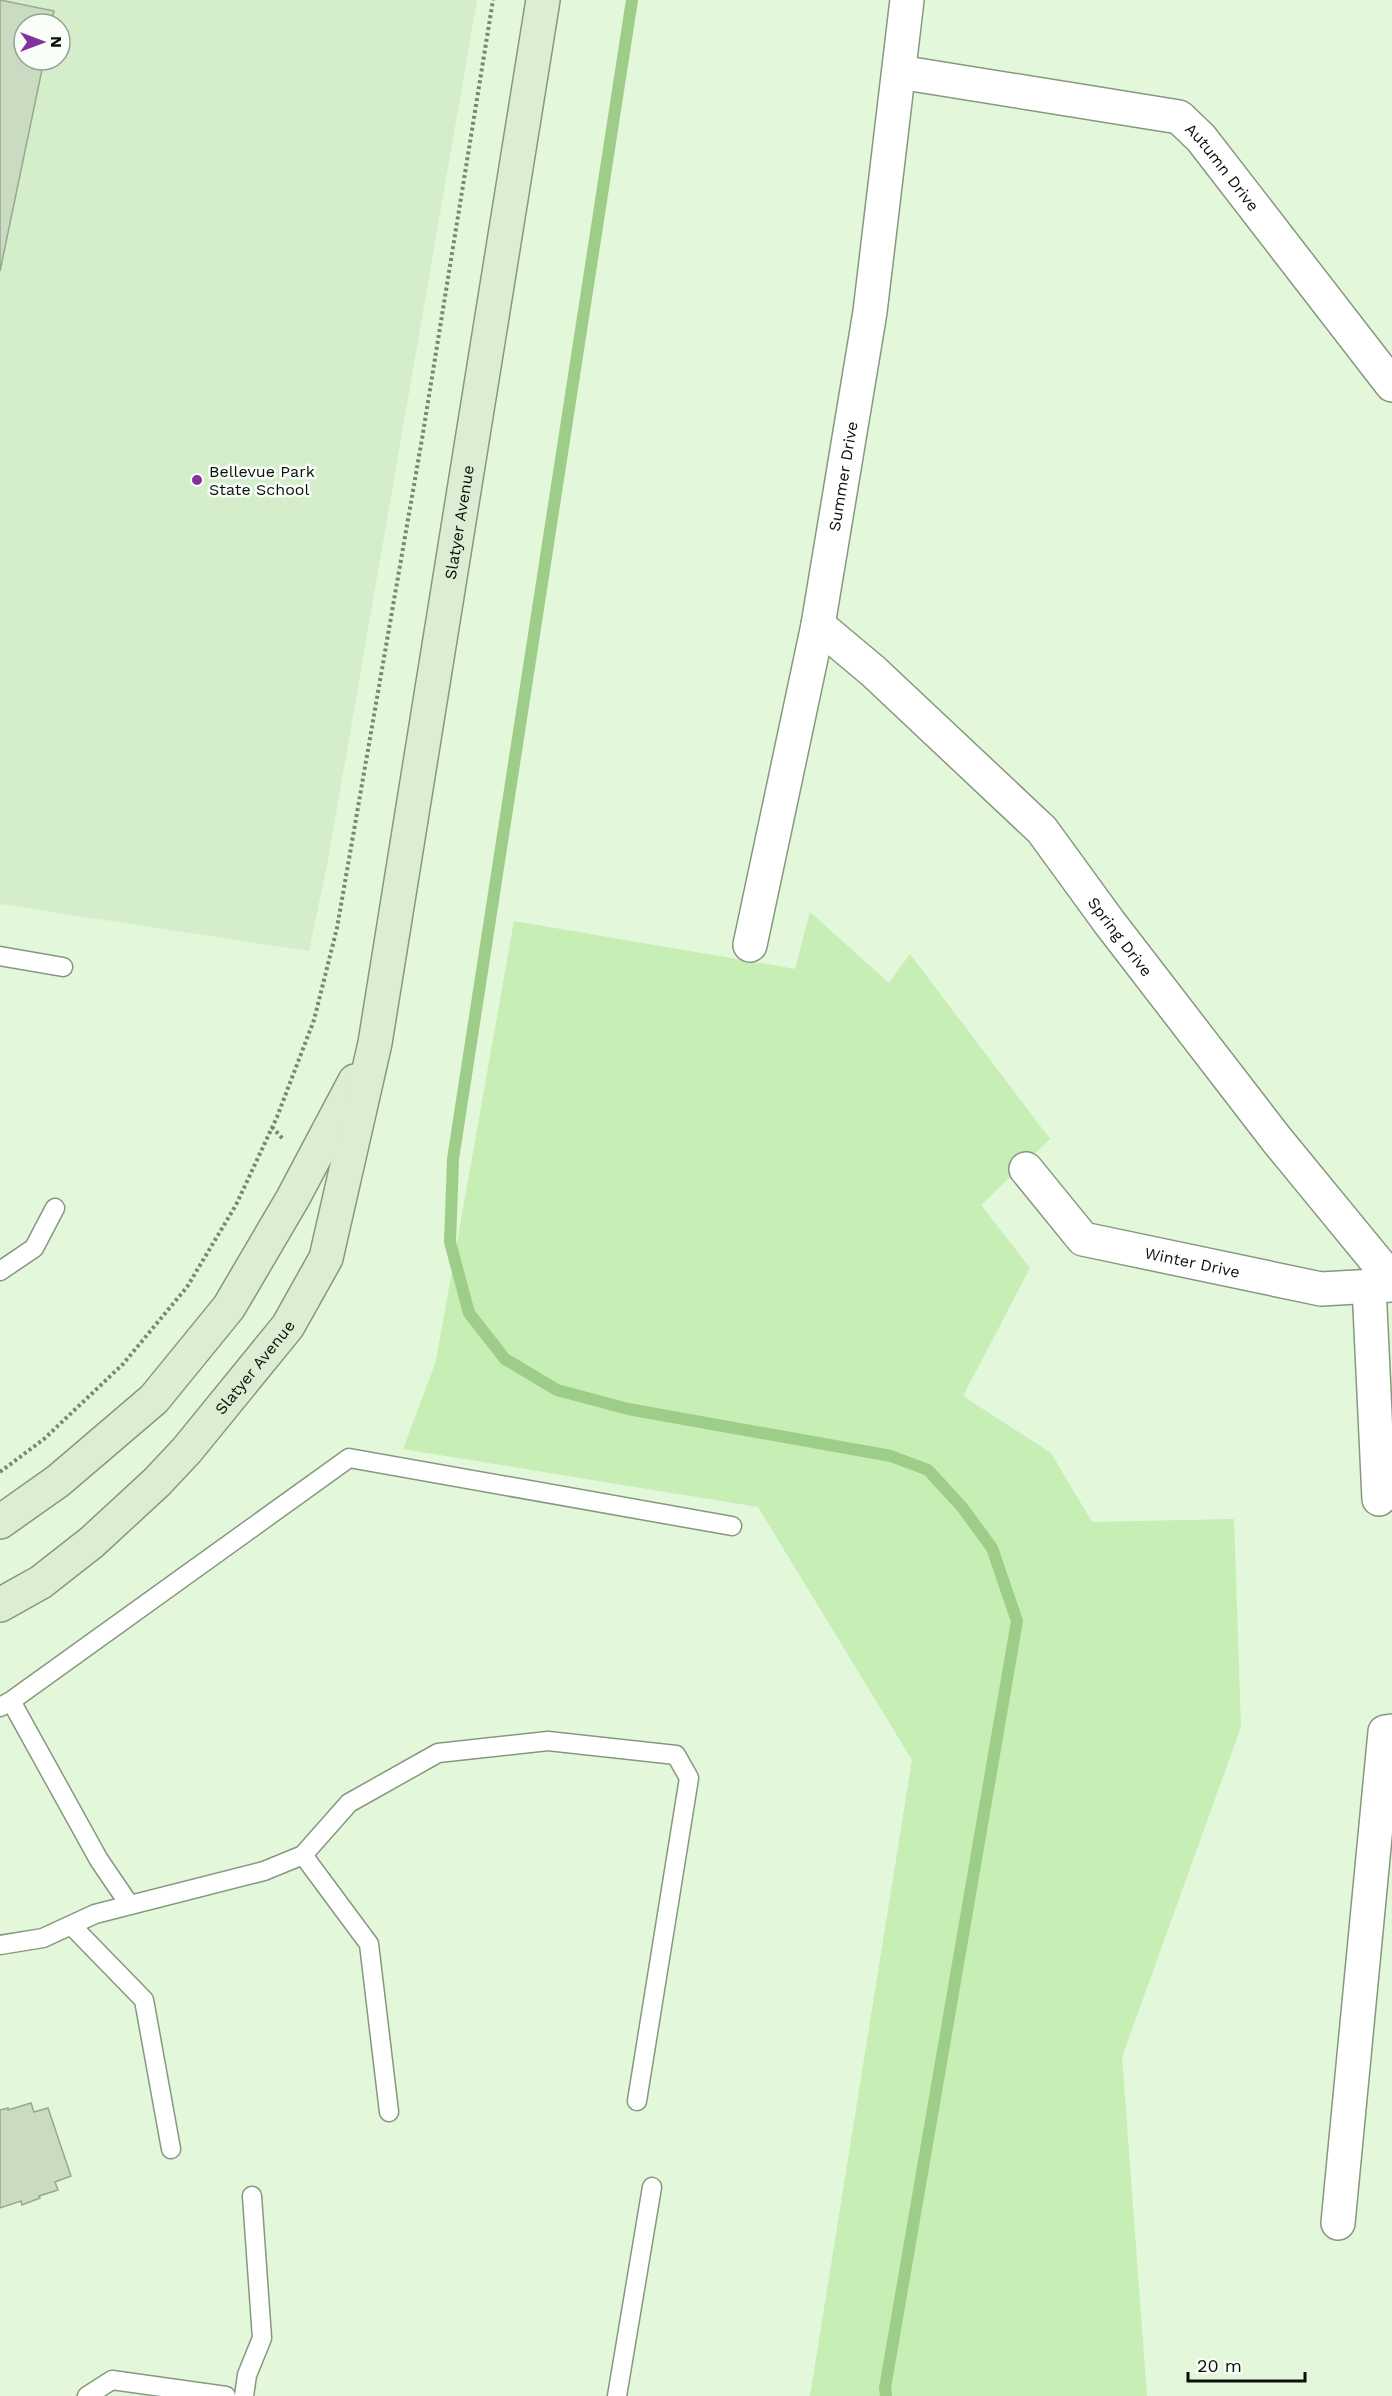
<svg xmlns="http://www.w3.org/2000/svg" width="1392" height="2396" font-family="'Work Sans',sans-serif">
	<style>
		.built { fill: #d4edca; fill-rule: evenodd }
		.green { fill: #c6eeb5 }
		.lines { fill: none; stroke-linecap: round; stroke-linejoin: round }
		.stream { stroke: #9dcd88; stroke-width: 12 }
		.building { fill: #c9dcc1; stroke: #96a98f; stroke-width: 1.5 }
		.service-casing { stroke: #86987e; stroke-width: 21 }
		.minor-casing { stroke: #86987e; stroke-width: 36 }
		.secondary-casing { stroke: #86987e; stroke-width: 36 }
		.path { stroke: #798774; stroke-width: 4; stroke-dasharray: 3 3; stroke-linecap: butt }
		.service { stroke: #fff; stroke-width: 18 }
		.minor { stroke: #fff; stroke-width: 33 }
		.secondary { stroke: #dcedd3; stroke-width: 33 }
		.poi-dot { fill: #8431a0; stroke: #fafef9; stroke-width: 2 }
		.labels { text-anchor: middle; stroke-width: 5; stroke-linejoin: round; paint-order: stroke }
		.street-label { font-size: 16px; fill: #091007; stroke: #fafef9 }
		.poi-label { font-size: 16px; fill: #091007; stroke: #fafef9; text-anchor: start }
	</style>
	<rect width="100%" height="100%" fill="#e3f7db"/>
	<path class="built" d="M 0,0 L 477,0 L 328,860 L 309,951 L 0,904 ZM 24,24 L 60,24 L 60,60 L 24,60 Z"/>
	<path class="green" d="M 810,912 L 889,983 L 910,954 L 1050,1139 L 981,1205 L 1030,1268 L 963,1396 L 1051,1453 L 1092,1522 L 1234,1519 L 1241,1727 L 1122,2057 L 1147,2396 L 810,2396 L 912,1760 L 758,1507 L 403,1449 L 436,1361 L 514,921 L 795,969 Z"/>
	<g class="lines">
		<path class="stream" d="M 632,0 L 453,1159 L 450,1242 L 469,1313 L 505,1359 L 557,1390 L 628,1409 L 891,1456 L 928,1470 L 962,1507 L 992,1548 L 1017,1621 L 885,2388 L 886,2396"/>
	</g>
	<path class="building" d="M 0,0 L 54,11 L 51,24 L 24,24 L 24,60 L 44,60 L 0,271 Z
		M 31,2103 L 34,2112 L 48,2108 L 71,2176 L 55,2182 L 58,2190 L 39,2196 L 40,2198 L 22,2205 L 21,2201 L 0,2208 L 0,2110 L 8,2108 L 8,2110 Z"/>
	<g class="lines">
		<defs>
			<path id="service" d="M 0,956 L 63,967
				M 0,1271 L 34,1248 L 55,1208
				M 11,1701 L 349,1458 L 732,1526
				M 0,1707 L 11,1701 L 99,1860 L 129,1904
				M 303,1855 L 369,1944 L 389,2112
				M 71,1925 L 144,2000 L 171,2149
				M 0,1945 L 43,1938 L 95,1914 L 264,1871 L 303,1855 L 349,1803 L 438,1753 L 548,1741 L 676,1755 L 689,1778 L 637,2101
				M 87,2396 L 112,2380 L 226,2396
				M 244,2396 L 247,2375 L 262,2338 L 252,2196
				M 617,2396 L 652,2187"/>
			<g id="minor">
				<path id="s1" d="M 899,72 L 1179,117 L 1201,138 L 1392,385"/>
				<path id="s2" d="M 818,625 L 873,671 L 1042,830 L 1109,922 L 1277,1140 L 1392,1280"/>
				<path id="s3" d="M 750,945 L 818,625 L 870,312 L 907,0"/>
				<path id="s4" d="M 1026,1169 L 1083,1239 L 1321,1289 L 1392,1285"/>
				<path d="M 1369,1286 L 1379,1499"/>
				<path d="M 1338,2223 L 1385,1732 L 1392,1731"/>
			</g>
			<g id="secondary">
				<path d="M 0,1522 L 58,1481 L 154,1399 L 229,1307 L 293,1198 L 355,1081"/>
				<path id="s5" d="M 0,1605 L 41,1582 L 92,1542 L 157,1482 L 187,1450 L 288,1326 L 326,1258 L 375,1043 L 543,0"/>
			</g>
		</defs>
		<use href="#service" class="service-casing"/>
		<use href="#minor" class="minor-casing"/>
		<use href="#secondary" class="secondary-casing"/>
		<path class="path" d="M 272,1127 L 284,1140
			M 0,1472 L 44,1439 L 123,1364 L 187,1287 L 236,1205 L 277,1117 L 314,1020 L 337,928 L 422,439 L 493,0"/>
		<use href="#service" class="service"/>
		<use href="#minor" class="minor"/>
		<use href="#secondary" class="secondary"/>
	</g>
	<circle class="poi-dot" cx="197" cy="480" r="6"/>
	<g class="labels">
		<g class="street-label">
			<text dy="6" stroke="none"><textPath href="#s1" startOffset="350">Autumn Drive</textPath></text>
			<text dy="6" stroke="none"><textPath href="#s3" startOffset="478">Summer Drive</textPath></text>
			<text dy="6" stroke="none"><textPath href="#s5" startOffset="1230">Slatyer Avenue</textPath></text>
			<text dy="6" stroke="none"><textPath href="#s2" startOffset="436">Spring Drive</textPath></text>
			<text dy="6" stroke="none"><textPath href="#s4" startOffset="202">Winter Drive</textPath></text>
			<text dy="6" stroke="none"><textPath href="#s5" startOffset="351">Slatyer Avenue</textPath></text>
		</g>
		<g class="poi-label">
			<text x="209" y="477">Bellevue Park<tspan x="209" dy="18">State School</tspan></text>
		</g>
	</g>
	<g transform="translate(42 42) rotate(90)"><circle r="28" fill="#fafef9" stroke="#9a9f98" stroke-width="1.5"/>
	<path d="M0-4.5L10 22L0 15L-10 22Z" fill="#8431a0"/>
	<text y="-9" font-size="16" font-weight="bold" text-anchor="middle" fill="#091007">N</text>
	</g>
	<path d="M1188 2372v9h117v-9" fill="none" stroke="#091007" stroke-width="3"/>
	<text x="1197" y="2372" font-size="18" fill="#091007" stroke="#fafef9" stroke-width="4.5" paint-order="stroke">20 m</text>
</svg>
